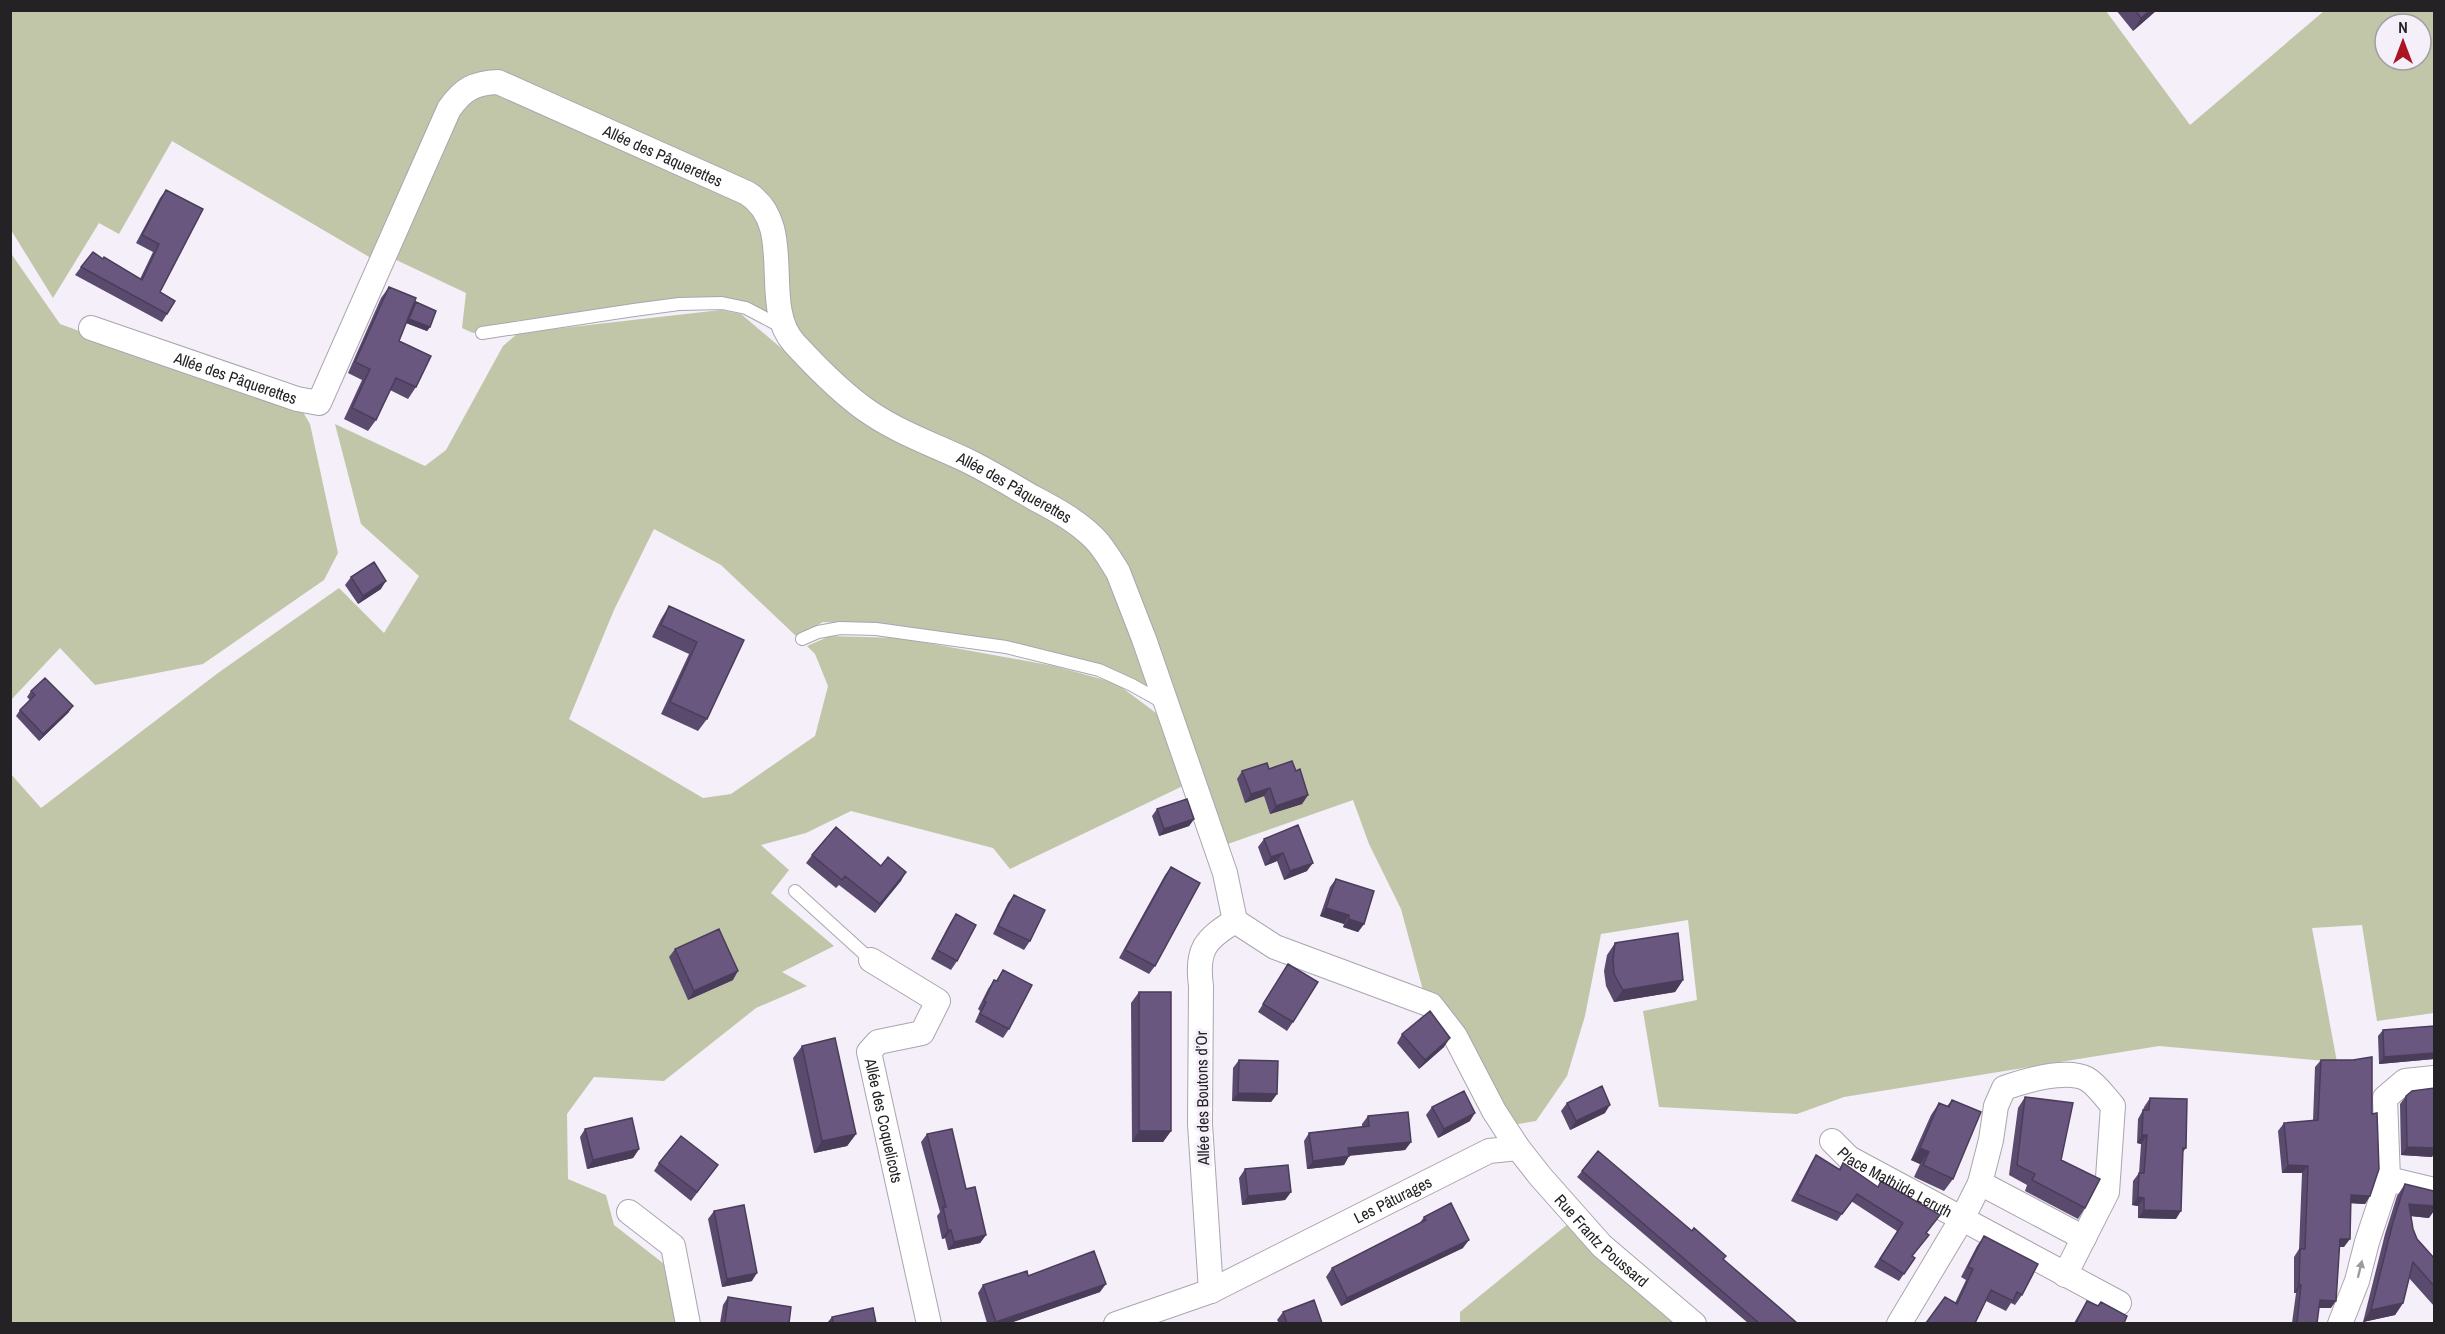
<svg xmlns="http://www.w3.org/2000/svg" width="2445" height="1334" font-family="'Archivo Narrow',sans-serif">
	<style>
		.green { fill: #c1c6a9; fill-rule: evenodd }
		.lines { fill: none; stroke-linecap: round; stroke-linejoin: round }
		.service-casing { stroke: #aaa5ae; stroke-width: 14 }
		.minor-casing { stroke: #aaa5ae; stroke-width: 26 }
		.service { stroke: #fff; stroke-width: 12 }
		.minor { stroke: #fff; stroke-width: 24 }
		.wall { fill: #5a4b6e }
		.shaded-wall { fill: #4a3d5a }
		.building { fill: #695780; stroke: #4a3d5a; stroke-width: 1.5 }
		.oneway { fill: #9c9c9d }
		.labels { text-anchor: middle; stroke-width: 6; stroke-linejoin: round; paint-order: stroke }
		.street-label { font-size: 16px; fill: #242225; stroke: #f4eff9 }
	</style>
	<rect width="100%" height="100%" fill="#f4eff9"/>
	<path class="green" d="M 10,11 L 2106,11 L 2190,125 L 2324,11 L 2434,11 L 2434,1013 L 2377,1021 L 2362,925 L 2312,928 L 2337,1062 L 2159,1046 L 1844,1097 L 1797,1114 L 1659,1107 L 1643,1011 L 1697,1000 L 1688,920 L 1601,934 L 1585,1016 L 1567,1076 L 1536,1121 L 1512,1125 L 1424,994 L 1401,909 L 1369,844 L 1353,800 L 1222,846 L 1110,539 L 876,412 L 789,326 L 771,208 L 480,75 L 376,261 L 172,141 L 119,234 L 99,223 L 53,298 L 11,230 ZM 2385,24 L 2421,24 L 2421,60 L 2385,60 Z
		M 499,92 L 749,202 L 762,214 L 774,318 L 727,299 L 700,297 L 515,321 L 473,333 L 462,328 L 466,293 L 390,257 L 458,115 L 469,99 Z
		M 10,252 L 60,324 L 303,412 L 310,424 L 338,553 L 324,580 L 203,664 L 95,685 L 60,648 L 11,700 Z
		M 721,310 L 741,314 L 868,422 L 1064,522 L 1109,566 L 1160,698 L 1105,666 L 901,626 L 823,622 L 797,637 L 721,565 L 654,529 L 614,610 L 569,719 L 703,798 L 731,794 L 815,736 L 828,686 L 815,654 L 807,646 L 830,636 L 900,638 L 1054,666 L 1116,683 L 1168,722 L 1187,784 L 1010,869 L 993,848 L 851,811 L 806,833 L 761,845 L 789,870 L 771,893 L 834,946 L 782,972 L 807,986 L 756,1008 L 664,1081 L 594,1077 L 567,1114 L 568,1179 L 606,1195 L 614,1225 L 668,1267 L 679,1323 L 11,1324 L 10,773 L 41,808 L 218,673 L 339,588 L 384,633 L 419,576 L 361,524 L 335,424 L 425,466 L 446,450 L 503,346 L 518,333 Z
		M 1568,1224 L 1676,1323 L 1460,1323 L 1460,1312 Z"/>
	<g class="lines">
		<defs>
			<path id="service" d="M 482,333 L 634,310 L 679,304 L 722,303 L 746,308 L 782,327
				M 802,639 L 818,632 L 840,628 L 876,629 L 1006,647 L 1099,670 L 1132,685 L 1164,703
				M 795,891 L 871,960"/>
			<g id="minor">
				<path id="s1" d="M 91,328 L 297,399 L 319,403 L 449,109 C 463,89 474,83 498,82 L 747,193 C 798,225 759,304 794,343 C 817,368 844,396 872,414 C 902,434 937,446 970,462 C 992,473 1013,486 1034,498 C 1055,509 1077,521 1094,538 C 1104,548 1111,561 1118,572 L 1144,639 L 1225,873 L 1235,921 L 1275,947 L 1431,1005 L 1455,1036 L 1494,1111 L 1518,1148 L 1540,1176 L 1602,1246 L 1694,1324"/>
				<path id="s2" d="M 871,960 L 938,1001 L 922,1033 L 878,1042 L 869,1052 L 929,1324"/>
				<path id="s3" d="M 1832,1141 L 1849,1158 L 2119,1303"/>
				<path d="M 2388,1179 L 2434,1190"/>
				<path d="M 1980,1183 L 2084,1238"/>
				<path d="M 629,1212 L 673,1246 L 688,1324"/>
				<path d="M 1211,1291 L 1200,1124 L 1201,986 C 1196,950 1205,939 1235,921"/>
				<path id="s4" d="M 1116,1324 L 1211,1291 L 1489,1151 L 1518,1148"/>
				<path d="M 1899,1324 L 1963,1217 L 1980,1183 L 1991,1140 L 1996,1106 L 2004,1088 C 2024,1081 2067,1068 2087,1079 C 2097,1085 2105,1097 2113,1106 L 2107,1192 L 2065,1275"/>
				<path d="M 2340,1324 L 2357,1281 L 2367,1242 L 2388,1179 L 2385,1098 L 2405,1081 L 2434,1078"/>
			</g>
		</defs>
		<use href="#service" class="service-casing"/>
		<use href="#minor" class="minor-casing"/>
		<use href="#service" class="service"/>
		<use href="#minor" class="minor"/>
	</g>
	<path class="wall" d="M 2116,10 L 2157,10 L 2133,31 Z
		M 166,190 L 160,292 L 167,314 L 162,322 L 75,275 L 81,267 L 103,259 L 140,279 L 153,252 L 136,243 L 160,198 Z
		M 389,287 L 413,306 L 416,302 L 430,327 L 427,331 L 406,323 L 399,341 L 416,387 L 408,399 L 390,390 L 376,420 L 368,431 L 344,419 L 362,380 L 348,373 L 381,298 Z
		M 351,577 L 381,589 L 358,604 L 345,585 Z
		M 669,606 L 744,640 L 707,719 L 698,731 L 661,714 L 689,654 L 652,637 L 661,619 Z
		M 31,691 L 73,706 L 68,713 L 39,741 L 16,716 L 20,710 L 30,700 L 27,697 Z
		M 1269,769 L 1296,771 L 1308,795 L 1302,804 L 1270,814 L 1264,796 L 1245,803 L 1237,779 L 1242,771 Z
		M 1157,809 L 1194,819 L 1189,826 L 1159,836 L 1152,816 Z
		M 1264,839 L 1307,871 L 1284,880 L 1277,861 L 1265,866 L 1258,847 Z
		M 812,855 L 881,866 L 906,872 L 875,913 L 839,885 L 836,888 L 806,863 Z
		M 1171,867 L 1155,966 L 1149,974 L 1119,958 L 1165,875 Z
		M 1336,879 L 1364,924 L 1358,932 L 1343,927 L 1344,924 L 1320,916 L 1330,887 Z
		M 1014,895 L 1030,941 L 1024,950 L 993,934 L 1008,903 Z
		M 956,914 L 957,961 L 951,970 L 931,959 L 950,923 Z
		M 1615,943 L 1683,980 L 1675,992 L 1614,1002 L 1606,986 L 1604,971 L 1607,955 Z
		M 675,949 L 733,980 L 688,1000 L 669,957 Z
		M 1288,964 L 1293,1022 L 1287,1031 L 1258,1012 Z
		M 1003,970 L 1009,1029 L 1003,1038 L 975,1022 L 980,1011 L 978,1009 L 988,989 L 994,980 L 996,981 Z
		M 1139,992 L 1171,1131 L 1163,1142 L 1132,1142 L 1131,1003 Z
		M 2434,1026 L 2434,1059 L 2379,1064 L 2378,1036 L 2383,1030 Z
		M 1402,1034 L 1444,1047 L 1419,1069 L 1397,1043 Z
		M 802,1046 L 856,1134 L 847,1146 L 814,1153 L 793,1058 Z
		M 1239,1060 L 1277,1094 L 1271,1102 L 1232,1101 L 1233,1068 Z
		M 2321,1060 L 2370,1196 L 2365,1204 L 2351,1203 L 2344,1247 L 2339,1247 L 2331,1308 L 2319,1308 L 2317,1323 L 2292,1323 L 2296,1293 L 2294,1293 L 2294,1257 L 2299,1249 L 2302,1173 L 2282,1173 L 2278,1131 L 2284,1123 L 2313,1121 L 2315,1067 Z
		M 2434,1088 L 2434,1153 L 2432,1157 L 2401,1155 L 2400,1104 L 2406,1096 Z
		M 2025,1097 L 2061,1160 L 2085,1208 L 2078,1219 L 2025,1191 L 2027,1185 L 2009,1175 L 2018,1108 Z
		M 2150,1098 L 2186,1148 L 2183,1152 L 2176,1219 L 2138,1218 L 2138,1206 L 2132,1205 L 2133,1181 L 2139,1173 L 2141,1144 L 2137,1143 L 2138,1119 L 2143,1110 L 2144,1107 Z
		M 1952,1100 L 1953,1179 L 1944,1191 L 1914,1177 L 1920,1164 L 1911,1160 L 1931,1115 L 1939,1103 L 1947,1106 Z
		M 1567,1103 L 1605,1113 L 1570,1130 L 1561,1111 Z
		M 1432,1107 L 1470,1121 L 1438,1138 L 1426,1115 Z
		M 1368,1116 L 1411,1142 L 1405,1150 L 1349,1156 L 1344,1165 L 1307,1169 L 1304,1141 L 1309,1133 L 1362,1127 L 1362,1124 Z
		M 585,1129 L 639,1149 L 633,1158 L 587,1169 L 580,1137 Z
		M 927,1134 L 966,1189 L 986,1235 L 980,1243 L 948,1250 L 945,1238 L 942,1239 L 937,1216 L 940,1212 L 921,1142 Z
		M 1816,1155 L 1839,1169 L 1843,1163 L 1929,1235 L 1912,1256 L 1915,1258 L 1899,1281 L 1874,1267 L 1897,1231 L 1851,1201 L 1837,1221 L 1791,1201 L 1811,1163 Z
		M 659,1163 L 718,1165 L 691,1201 L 654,1171 Z
		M 1245,1169 L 1291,1192 L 1285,1200 L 1242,1205 L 1239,1178 Z
		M 1582,1171 L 1723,1260 L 1797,1323 L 1748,1323 L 1577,1177 Z
		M 2405,1184 L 2429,1218 L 2411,1216 L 2413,1229 L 2417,1239 L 2434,1258 L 2434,1306 L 2409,1278 L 2403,1303 L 2395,1315 L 2363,1322 L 2385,1234 L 2397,1196 Z
		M 714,1211 L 752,1281 L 722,1287 L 708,1219 Z
		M 1424,1217 L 1463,1248 L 1341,1306 L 1326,1277 L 1332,1268 L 1419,1224 Z
		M 1984,1236 L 2022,1295 L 2015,1305 L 2011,1303 L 2006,1311 L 1986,1301 L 1975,1323 L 1955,1303 L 1966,1280 L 1961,1277 L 1977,1246 Z
		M 983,1285 L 1100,1292 L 1010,1323 L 987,1323 L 978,1293 Z
		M 728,1297 L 789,1323 L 720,1323 L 723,1305 Z
		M 2087,1301 L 2124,1323 L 2125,1323 L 2074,1323 L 2082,1309 Z
		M 1283,1312 L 1322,1323 L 1279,1323 L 1277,1320 Z
		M 832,1317 L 876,1323 L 827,1323 Z"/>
	<path class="shaded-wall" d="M 2151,10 L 2157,10 L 2133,31 L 2141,18 Z
		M 409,319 L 430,327 L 427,331 L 406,323 Z
		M 386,581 L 381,589 L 358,604 L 363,596 Z
		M 73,706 L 68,713 L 39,741 L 43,734 Z
		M 1270,788 L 1264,796 L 1245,803 L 1251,794 Z
		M 1308,795 L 1302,804 L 1270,814 L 1276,806 Z
		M 1194,819 L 1189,826 L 1159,836 L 1164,829 Z
		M 1283,853 L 1277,861 L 1265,866 L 1271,857 Z
		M 1313,863 L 1307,871 L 1284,880 L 1290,871 Z
		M 906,872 L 901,881 L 875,913 L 880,904 Z
		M 1326,908 L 1349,915 L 1344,924 L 1320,916 Z
		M 1349,919 L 1364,924 L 1358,932 L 1343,927 Z
		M 738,971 L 733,980 L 688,1000 L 694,991 Z
		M 1683,980 L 1675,992 L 1614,1002 L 1623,990 Z
		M 1450,1038 L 1444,1047 L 1419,1069 L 1425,1060 Z
		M 2434,1053 L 2434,1059 L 2379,1064 L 2384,1057 Z
		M 1238,1093 L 1277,1094 L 1271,1102 L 1232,1101 Z
		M 1610,1105 L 1605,1113 L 1570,1130 L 1576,1121 Z
		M 1475,1113 L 1470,1121 L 1438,1138 L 1444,1129 Z
		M 1139,1131 L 1171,1131 L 1163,1142 L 1132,1142 Z
		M 856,1134 L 847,1146 L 814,1153 L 822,1141 Z
		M 2142,1135 L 2147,1135 L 2141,1144 L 2137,1143 Z
		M 1411,1142 L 1405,1150 L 1343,1156 L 1348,1148 Z
		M 2407,1147 L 2434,1148 L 2434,1153 L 2432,1157 L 2401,1155 Z
		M 1920,1148 L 1929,1152 L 1920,1164 L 1911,1160 Z
		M 639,1149 L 633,1158 L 587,1169 L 593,1160 Z
		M 1349,1156 L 1344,1165 L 1307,1169 L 1313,1161 Z
		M 2288,1165 L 2308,1166 L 2302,1173 L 2282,1173 Z
		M 1291,1192 L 1285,1200 L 1242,1205 L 1248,1196 Z
		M 2351,1195 L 2370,1196 L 2365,1204 L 2346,1203 Z
		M 2138,1197 L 2144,1198 L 2138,1206 L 2132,1205 Z
		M 2409,1204 L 2434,1206 L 2434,1211 L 2429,1218 L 2401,1215 Z
		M 2144,1210 L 2181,1211 L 2176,1219 L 2138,1218 Z
		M 948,1230 L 951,1230 L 945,1238 L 942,1239 Z
		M 986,1235 L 980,1243 L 948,1250 L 954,1242 Z
		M 2340,1239 L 2350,1239 L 2344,1247 L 2334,1247 Z
		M 1469,1240 L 1463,1248 L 1341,1306 L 1347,1298 Z
		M 757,1273 L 752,1281 L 722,1287 L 727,1279 Z
		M 1106,1284 L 1100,1292 L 1010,1323 L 995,1323 L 996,1322 Z
		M 2299,1285 L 2301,1285 L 2296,1293 L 2294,1293 Z
		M 2320,1300 L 2336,1301 L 2331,1308 L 2315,1308 Z
		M 2403,1303 L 2395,1315 L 2363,1322 L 2371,1310 Z"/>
	<path class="building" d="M 2135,10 L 2151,10 L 2141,18 Z
		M 166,190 L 203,209 L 160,292 L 175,301 L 167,314 L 81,267 L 93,252 L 103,259 L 104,257 L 142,280 L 159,244 L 142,235 Z
		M 389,287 L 416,298 L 399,341 L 431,356 L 416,387 L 396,378 L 376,420 L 352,408 L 370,369 L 355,362 Z
		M 416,302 L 436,311 L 430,327 L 409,319 Z
		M 374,562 L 386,581 L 363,596 L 351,577 Z
		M 669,606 L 744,640 L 707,719 L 670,702 L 697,642 L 661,625 Z
		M 45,678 L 73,706 L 43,734 L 20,710 L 35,695 L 31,691 Z
		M 1292,761 L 1296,771 L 1300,769 L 1308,795 L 1276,806 L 1270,788 L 1251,794 L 1242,771 L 1267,763 L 1269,769 Z
		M 1187,799 L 1194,819 L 1164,829 L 1157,809 Z
		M 1298,825 L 1313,863 L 1290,871 L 1283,853 L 1271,857 L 1264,839 Z
		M 836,827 L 881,866 L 888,857 L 906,872 L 880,904 L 845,876 L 842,880 L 812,855 Z
		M 1171,867 L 1200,883 L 1155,966 L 1125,950 Z
		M 1336,879 L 1374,891 L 1364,924 L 1349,919 L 1349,915 L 1326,908 Z
		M 1014,895 L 1045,910 L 1030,941 L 998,926 Z
		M 956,914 L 976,925 L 957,961 L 937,950 Z
		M 719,929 L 738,971 L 694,991 L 675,949 Z
		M 1678,933 L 1683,980 L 1623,990 L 1614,974 L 1613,959 L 1615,943 Z
		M 1288,964 L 1318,982 L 1293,1022 L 1263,1004 Z
		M 1003,970 L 1032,985 L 1009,1029 L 980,1014 L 986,1002 L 984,1001 L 994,980 L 997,981 Z
		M 1139,992 L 1171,992 L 1171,1131 L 1139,1131 Z
		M 1430,1011 L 1450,1038 L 1425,1060 L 1402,1034 Z
		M 2434,1026 L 2434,1053 L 2384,1057 L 2383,1030 Z
		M 835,1038 L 856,1134 L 822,1141 L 802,1046 Z
		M 2372,1057 L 2372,1114 L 2377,1113 L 2379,1169 L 2370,1196 L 2351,1195 L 2350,1239 L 2340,1239 L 2336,1301 L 2320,1300 L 2317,1323 L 2297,1323 L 2301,1285 L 2299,1285 L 2300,1249 L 2305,1249 L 2308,1166 L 2288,1165 L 2284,1123 L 2318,1120 L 2321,1060 L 2353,1060 Z
		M 1239,1060 L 1278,1061 L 1277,1094 L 1238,1093 Z
		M 1602,1086 L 1610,1105 L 1576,1121 L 1567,1103 Z
		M 2434,1088 L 2434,1148 L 2407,1147 L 2406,1096 L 2412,1091 Z
		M 1464,1091 L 1475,1113 L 1444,1129 L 1432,1107 Z
		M 2025,1097 L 2073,1103 L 2061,1160 L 2100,1179 L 2085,1208 L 2032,1180 L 2035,1174 L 2017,1165 Z
		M 2150,1098 L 2187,1099 L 2186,1148 L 2183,1148 L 2181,1211 L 2144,1210 L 2144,1198 L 2138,1197 L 2139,1173 L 2144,1173 L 2147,1135 L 2142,1135 L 2143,1110 L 2149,1110 Z
		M 1952,1100 L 1981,1112 L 1953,1179 L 1923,1165 L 1929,1152 L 1920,1148 L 1939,1103 L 1949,1107 Z
		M 1408,1112 L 1411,1142 L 1348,1148 L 1349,1156 L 1313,1161 L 1309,1133 L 1369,1126 L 1368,1116 Z
		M 632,1118 L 639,1149 L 593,1160 L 585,1129 Z
		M 952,1129 L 966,1189 L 975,1187 L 986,1235 L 954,1242 L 951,1230 L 948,1230 L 943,1207 L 946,1207 L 927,1134 Z
		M 681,1136 L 718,1165 L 697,1192 L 659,1163 Z
		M 1598,1151 L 1692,1231 L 1694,1228 L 1726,1256 L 1723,1259 L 1797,1323 L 1759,1323 L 1582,1171 Z
		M 1816,1155 L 1840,1170 L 1843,1163 L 1878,1187 L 1881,1181 L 1940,1215 L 1926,1233 L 1929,1235 L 1912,1256 L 1915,1258 L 1904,1274 L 1880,1259 L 1903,1223 L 1857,1194 L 1842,1214 L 1797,1194 Z
		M 1288,1165 L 1291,1192 L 1248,1196 L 1245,1169 Z
		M 2405,1184 L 2434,1191 L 2434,1206 L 2409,1204 L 2413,1229 L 2417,1239 L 2434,1258 L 2434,1286 L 2413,1262 L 2403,1303 L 2371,1310 L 2393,1222 Z
		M 1451,1203 L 1469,1240 L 1347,1298 L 1332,1268 L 1426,1220 L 1424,1217 Z
		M 744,1205 L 757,1273 L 727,1279 L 714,1211 Z
		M 1984,1236 L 2038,1264 L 2022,1295 L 2017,1292 L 2013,1301 L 1991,1290 L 1975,1323 L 1926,1323 L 1945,1297 L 1957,1304 L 1973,1269 L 1968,1267 Z
		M 1094,1251 L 1106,1284 L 996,1322 L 983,1285 L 1027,1271 L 1028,1276 Z
		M 728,1297 L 791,1307 L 789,1323 L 725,1323 Z
		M 1314,1300 L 1322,1323 L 1287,1323 L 1283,1312 Z
		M 2087,1301 L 2098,1306 L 2101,1302 L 2127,1316 L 2124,1323 L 2125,1323 L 2076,1323 Z
		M 873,1308 L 876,1323 L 833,1323 L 832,1317 Z"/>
	<defs><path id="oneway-solid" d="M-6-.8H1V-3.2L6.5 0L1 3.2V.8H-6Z" transform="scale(1.5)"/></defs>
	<use class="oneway" href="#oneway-solid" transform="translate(2360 1269) rotate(-76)"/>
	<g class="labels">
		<g class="street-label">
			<text dy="6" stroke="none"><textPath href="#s1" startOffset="801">Allée des Pâquerettes</textPath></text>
			<text dy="6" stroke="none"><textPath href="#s1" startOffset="153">Allée des Pâquerettes</textPath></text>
			<text dy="6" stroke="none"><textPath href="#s1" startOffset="1322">Allée des Pâquerettes</textPath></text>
			<text transform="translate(1202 1098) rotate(-91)" y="6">Allée des Boutons d’Or</text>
			<text dy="6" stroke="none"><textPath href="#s2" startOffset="243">Allée des Coquelicots</textPath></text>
			<text dy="6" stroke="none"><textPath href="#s3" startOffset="76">Place Mathilde Leruth</textPath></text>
			<text dy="6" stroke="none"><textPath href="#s4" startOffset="304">Les Pâturages</textPath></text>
			<text dy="6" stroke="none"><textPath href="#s1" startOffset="2334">Rue Frantz Poussard</textPath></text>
		</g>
	</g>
	<rect width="2445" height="1334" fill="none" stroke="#242225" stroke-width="24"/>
	<g transform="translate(2403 42)"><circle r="28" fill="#f4eff9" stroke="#a19da4" stroke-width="1.5"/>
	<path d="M0-4.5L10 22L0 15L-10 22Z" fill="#aa1425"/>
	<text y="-9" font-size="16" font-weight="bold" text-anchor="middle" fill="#242225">N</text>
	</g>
</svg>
